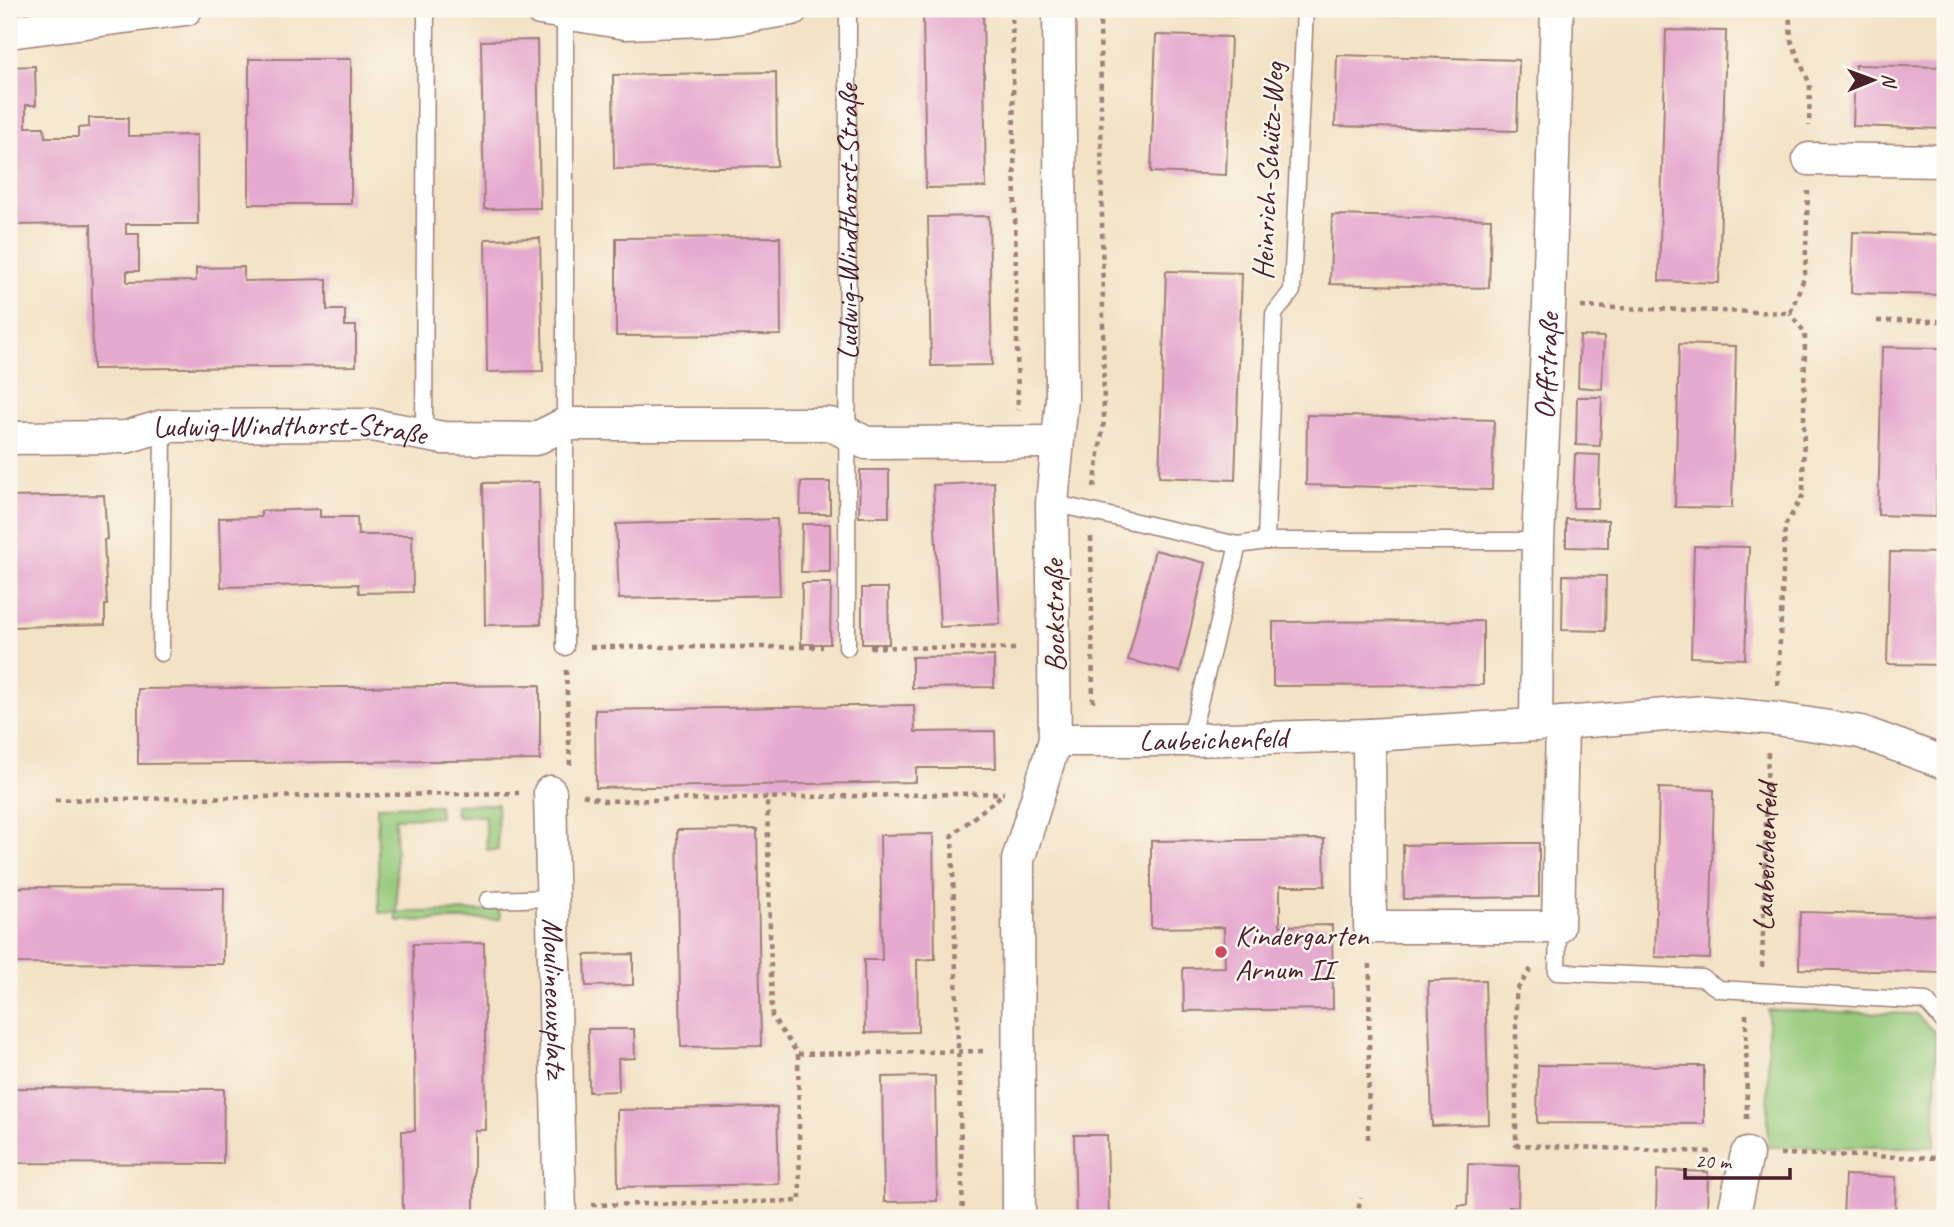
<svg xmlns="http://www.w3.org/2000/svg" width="1954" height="1227" font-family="Caveat,sans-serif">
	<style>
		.green { fill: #94c97a; stroke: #6f7452; stroke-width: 2 }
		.building { fill: #e6a9cf }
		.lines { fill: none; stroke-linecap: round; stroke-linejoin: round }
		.service-casing { stroke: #9e8078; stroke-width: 19 }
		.minor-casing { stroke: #9e8078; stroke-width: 35 }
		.path { stroke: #9e8078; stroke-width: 4.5; stroke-dasharray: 5 5; stroke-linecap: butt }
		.service { stroke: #fff; stroke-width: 16 }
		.minor { stroke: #fff; stroke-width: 32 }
		.poi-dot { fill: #d1495b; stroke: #fbf7ec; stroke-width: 2.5 }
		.labels { text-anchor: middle; stroke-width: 5; stroke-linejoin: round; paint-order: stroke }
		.street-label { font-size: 30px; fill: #4a1f2b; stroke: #fbf7ec }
		.poi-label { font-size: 30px; fill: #4a1f2b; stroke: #fbf7ec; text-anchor: start }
	</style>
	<rect width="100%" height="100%" fill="#fbf7ec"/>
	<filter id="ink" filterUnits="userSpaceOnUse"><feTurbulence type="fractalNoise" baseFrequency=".0143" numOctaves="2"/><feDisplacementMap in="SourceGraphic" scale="14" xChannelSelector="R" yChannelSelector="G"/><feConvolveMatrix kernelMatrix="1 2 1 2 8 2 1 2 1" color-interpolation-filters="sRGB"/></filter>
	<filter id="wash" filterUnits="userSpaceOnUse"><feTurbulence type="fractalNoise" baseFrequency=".00686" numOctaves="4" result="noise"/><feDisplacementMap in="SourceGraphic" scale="28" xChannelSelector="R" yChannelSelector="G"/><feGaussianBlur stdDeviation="1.57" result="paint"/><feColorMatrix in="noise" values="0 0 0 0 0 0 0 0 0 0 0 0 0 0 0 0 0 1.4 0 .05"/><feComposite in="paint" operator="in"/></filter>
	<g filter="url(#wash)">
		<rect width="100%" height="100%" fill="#f3e2c5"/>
		<path class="green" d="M 497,804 L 498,850 L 487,850 L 485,816 L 456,816 L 455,805 Z
			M 439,805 L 440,817 L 395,818 L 397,912 L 487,911 L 488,905 L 499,905 L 500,919 L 397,921 L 396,912 L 379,913 L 377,806 Z
			M 1768,1010 L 1916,1014 L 1936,1034 L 1935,1147 L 1768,1147 Z"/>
		<g id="blocks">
			<path class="building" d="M 983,11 L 986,187 L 926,188 L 923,12 Z
				M 1666,30 L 1726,31 L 1719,283 L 1659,281 Z
				M 1156,35 L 1231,37 L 1226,175 L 1151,172 Z
				M 537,40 L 540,208 L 484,209 L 481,41 Z
				M 1337,55 L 1519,60 L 1517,131 L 1335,126 Z
				M 249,59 L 351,59 L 351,204 L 249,204 Z
				M 1855,65 L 1945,67 L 1945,129 L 1853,126 Z
				M 35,66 L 36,105 L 26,105 L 26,127 L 44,127 L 45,137 L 78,137 L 78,128 L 89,127 L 89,118 L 128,118 L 128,136 L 197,135 L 198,224 L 126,224 L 126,234 L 139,234 L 139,271 L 127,271 L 127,282 L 196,281 L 196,268 L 244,267 L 244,281 L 327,279 L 327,310 L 345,310 L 345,326 L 356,326 L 356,366 L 93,369 L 91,224 L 9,225 L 9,67 Z
				M 776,72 L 777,166 L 614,169 L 613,75 Z
				M 1332,215 L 1491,219 L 1489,288 L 1330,284 Z
				M 989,216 L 992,365 L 931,366 L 928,217 Z
				M 1853,232 L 1945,235 L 1944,295 L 1851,293 Z
				M 780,237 L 781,335 L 616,336 L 616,238 Z
				M 540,238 L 543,371 L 487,372 L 485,239 Z
				M 1166,271 L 1242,273 L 1235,480 L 1159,477 Z
				M 1580,336 L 1604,337 L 1602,389 L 1578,387 Z
				M 1679,344 L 1736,346 L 1732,508 L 1675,507 Z
				M 1882,347 L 1941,348 L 1936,517 L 1878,515 Z
				M 1577,397 L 1602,397 L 1600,446 L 1576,445 Z
				M 1307,415 L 1494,420 L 1492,490 L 1306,485 Z
				M 1575,454 L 1600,455 L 1598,508 L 1573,508 Z
				M 860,470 L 889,470 L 889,517 L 859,517 Z
				M 539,482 L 541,624 L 485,625 L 483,483 Z
				M 801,482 L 830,482 L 830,514 L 800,514 Z
				M 994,482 L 1000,624 L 940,627 L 933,485 Z
				M 104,495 L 107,539 L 104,540 L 107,605 L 105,605 L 105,625 L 9,627 L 9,497 Z
				M 320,509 L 320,517 L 357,517 L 358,535 L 412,535 L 413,592 L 359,593 L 358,584 L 221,587 L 219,518 L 261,517 L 261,511 Z
				M 777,519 L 780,595 L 619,599 L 616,524 Z
				M 1566,519 L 1608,520 L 1608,548 L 1566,547 Z
				M 802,524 L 830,524 L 830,572 L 801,572 Z
				M 1694,546 L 1749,547 L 1745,659 L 1691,657 Z
				M 1155,550 L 1206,563 L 1180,672 L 1128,660 Z
				M 1890,552 L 1944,553 L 1942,665 L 1887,664 Z
				M 1563,575 L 1606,576 L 1605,631 L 1562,630 Z
				M 802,583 L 831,583 L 830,644 L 801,644 Z
				M 862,588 L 888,588 L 889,644 L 862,644 Z
				M 1483,621 L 1483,685 L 1273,686 L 1273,622 Z
				M 994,656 L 994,687 L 912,688 L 912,657 Z
				M 540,685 L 540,760 L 138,764 L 138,689 Z
				M 914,705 L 915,732 L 995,731 L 996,768 L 916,768 L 916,782 L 596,788 L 595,710 Z
				M 1659,788 L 1714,790 L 1710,959 L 1655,957 Z
				M 757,829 L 761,1046 L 681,1047 L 677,830 Z
				M 933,834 L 935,959 L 917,960 L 918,1032 L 865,1033 L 864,960 L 882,960 L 880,835 Z
				M 1324,839 L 1325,886 L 1280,886 L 1280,926 L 1332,925 L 1333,1009 L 1184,1011 L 1183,968 L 1225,967 L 1224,927 L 1151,928 L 1151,841 Z
				M 1511,843 L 1539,843 L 1539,897 L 1404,899 L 1403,845 Z
				M 9,887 L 224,888 L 223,964 L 9,963 Z
				M 1800,912 L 1945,916 L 1945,973 L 1799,969 Z
				M 484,943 L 486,1130 L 474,1130 L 474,1218 L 403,1218 L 402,1131 L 415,1131 L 413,944 Z
				M 633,954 L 633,985 L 586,986 L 585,955 Z
				M 1485,980 L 1489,1124 L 1432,1126 L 1428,981 Z
				M 588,1029 L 634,1029 L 635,1058 L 618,1059 L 619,1091 L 589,1092 Z
				M 1538,1065 L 1704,1066 L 1704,1124 L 1537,1123 Z
				M 935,1076 L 937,1201 L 884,1202 L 882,1077 Z
				M 9,1088 L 224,1089 L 223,1164 L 9,1163 Z
				M 777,1107 L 779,1184 L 618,1187 L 617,1110 Z
				M 1074,1135 L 1107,1135 L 1109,1218 L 1076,1218 Z
				M 1468,1164 L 1519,1166 L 1518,1207 L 1509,1207 L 1509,1218 L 1457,1218 L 1458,1205 L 1467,1205 Z
				M 1657,1170 L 1708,1172 L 1707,1214 L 1698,1213 L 1698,1218 L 1646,1218 L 1647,1211 L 1656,1212 Z
				M 1845,1175 L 1896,1177 L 1895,1218 L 1843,1218 Z"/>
		</g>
	</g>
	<g filter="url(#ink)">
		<use href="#blocks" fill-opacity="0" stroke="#9e8078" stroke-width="2"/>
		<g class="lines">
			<defs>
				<g id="service">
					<path d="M 565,14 L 565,647"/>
					<path d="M 424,436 L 426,9"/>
					<path d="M 1052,503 L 1238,545"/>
					<path d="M 1266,541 L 1274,314 L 1292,291 L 1305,9"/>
					<path id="s2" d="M 847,647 L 848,9"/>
					<path d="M 161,653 L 163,426"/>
					<path d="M 1190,740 L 1238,545 L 1266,541 L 1538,541"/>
					<path d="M 488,900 L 553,898"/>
					<path d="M 1558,927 L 1557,972 L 1702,978 L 1719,989 L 1926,1001 L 1945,1023"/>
				</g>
				<g id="minor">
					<path d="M 540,9 L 626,23 L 729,19 L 792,9"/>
					<path d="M 9,32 L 186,9"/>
					<path d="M 1809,159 L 1945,161"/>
					<path id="s3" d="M 9,438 L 126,437 L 163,426 L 372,425 L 443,438 L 535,439 L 565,424 L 830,424 L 866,443 L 1057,442"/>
					<path id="s4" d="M 1536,725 L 1538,541 L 1549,306 L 1557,9"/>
					<path d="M 1369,735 L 1370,927 L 1558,927 L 1562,723"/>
					<path id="s5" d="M 1055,740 L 1190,740 L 1369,735 L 1536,725 L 1705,712 L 1777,719 L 1861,732 L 1945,763"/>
					<path id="s6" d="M 550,792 L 560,1218"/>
					<path d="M 1019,1218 L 1018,860 L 1055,740 L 1052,503 L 1062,399 L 1059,9"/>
					<path d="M 1733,1218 L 1747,1154"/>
				</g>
			</defs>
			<use href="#service" class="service-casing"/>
			<use href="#minor" class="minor-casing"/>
			<g class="path">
				<path d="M 1012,9 L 1018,410"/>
				<path d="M 1789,9 L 1791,40 L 1810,85 L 1809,126"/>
				<path d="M 1581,307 L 1790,313 L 1805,276 L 1808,191"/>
				<path d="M 1877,321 L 1945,321"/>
				<path d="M 1094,487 L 1104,421 L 1100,9"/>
				<path d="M 1091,537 L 1093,707"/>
				<path d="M 590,647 L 823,647"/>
				<path d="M 870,647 L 1019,649"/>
				<path d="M 566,670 L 570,766"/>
				<path d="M 1778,685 L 1785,526 L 1803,495 L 1805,333 L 1790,313"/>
				<path d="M 583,795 L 604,801 L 1004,793"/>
				<path d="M 55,800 L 519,793"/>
				<path id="s1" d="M 1762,967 L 1768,752"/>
				<path d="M 1531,969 L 1516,991 L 1516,1145 L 1715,1152"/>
				<path d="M 1746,1014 L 1747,1121"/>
				<path d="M 798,1054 L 986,1051"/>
				<path d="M 1368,1139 L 1370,959"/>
				<path d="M 1780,1154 L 1945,1158"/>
				<path d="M 592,1205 L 800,1201 L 798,1054 L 772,1017 L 767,797"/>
				<path d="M 963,1218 L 952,835 L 1003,794"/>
				<path d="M 1356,1218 L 1361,1198"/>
				<path d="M 1537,1218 L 1539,1208"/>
			</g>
			<use href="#service" class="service"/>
			<use href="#minor" class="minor"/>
		</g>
	</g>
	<circle class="poi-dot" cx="1221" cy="952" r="7"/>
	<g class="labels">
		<g class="street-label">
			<text transform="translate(1268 171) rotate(-87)" y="10">Heinrich-Schütz-Weg</text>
			<text dy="10" stroke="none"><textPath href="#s2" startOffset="425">Ludwig-Windthorst-Straße</textPath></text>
			<text dy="10" stroke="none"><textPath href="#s4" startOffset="359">Orffstraße</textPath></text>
			<text dy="10" stroke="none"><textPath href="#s3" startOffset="282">Ludwig-Windthorst-Straße</textPath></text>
			<text transform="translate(1054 616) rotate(-91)" y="10">Bockstraße</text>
			<text dy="10" stroke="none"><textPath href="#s5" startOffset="158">Laubeichenfeld</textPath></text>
			<text dy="10" stroke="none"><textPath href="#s1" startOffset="110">Laubeichenfeld</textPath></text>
			<text dy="10" stroke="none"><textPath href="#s6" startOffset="206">Moulineauxplatz</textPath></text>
		</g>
		<g class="poi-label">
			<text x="1235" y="945">Kindergarten<tspan x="1235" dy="34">Arnum II</tspan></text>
		</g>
	</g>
	<rect width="1954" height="1227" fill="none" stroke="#fbf7ec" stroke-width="35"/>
	<g transform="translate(1873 80) rotate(89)" stroke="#fbf7ec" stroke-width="5" paint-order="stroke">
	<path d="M0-5L12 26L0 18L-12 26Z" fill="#4a1f2b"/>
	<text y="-10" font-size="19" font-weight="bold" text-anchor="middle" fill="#4a1f2b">N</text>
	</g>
	<path d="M1685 1168v10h105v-10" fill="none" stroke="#4a1f2b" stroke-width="3.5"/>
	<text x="1695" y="1168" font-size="21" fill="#4a1f2b" stroke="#fbf7ec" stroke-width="5" paint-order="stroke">20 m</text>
</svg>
